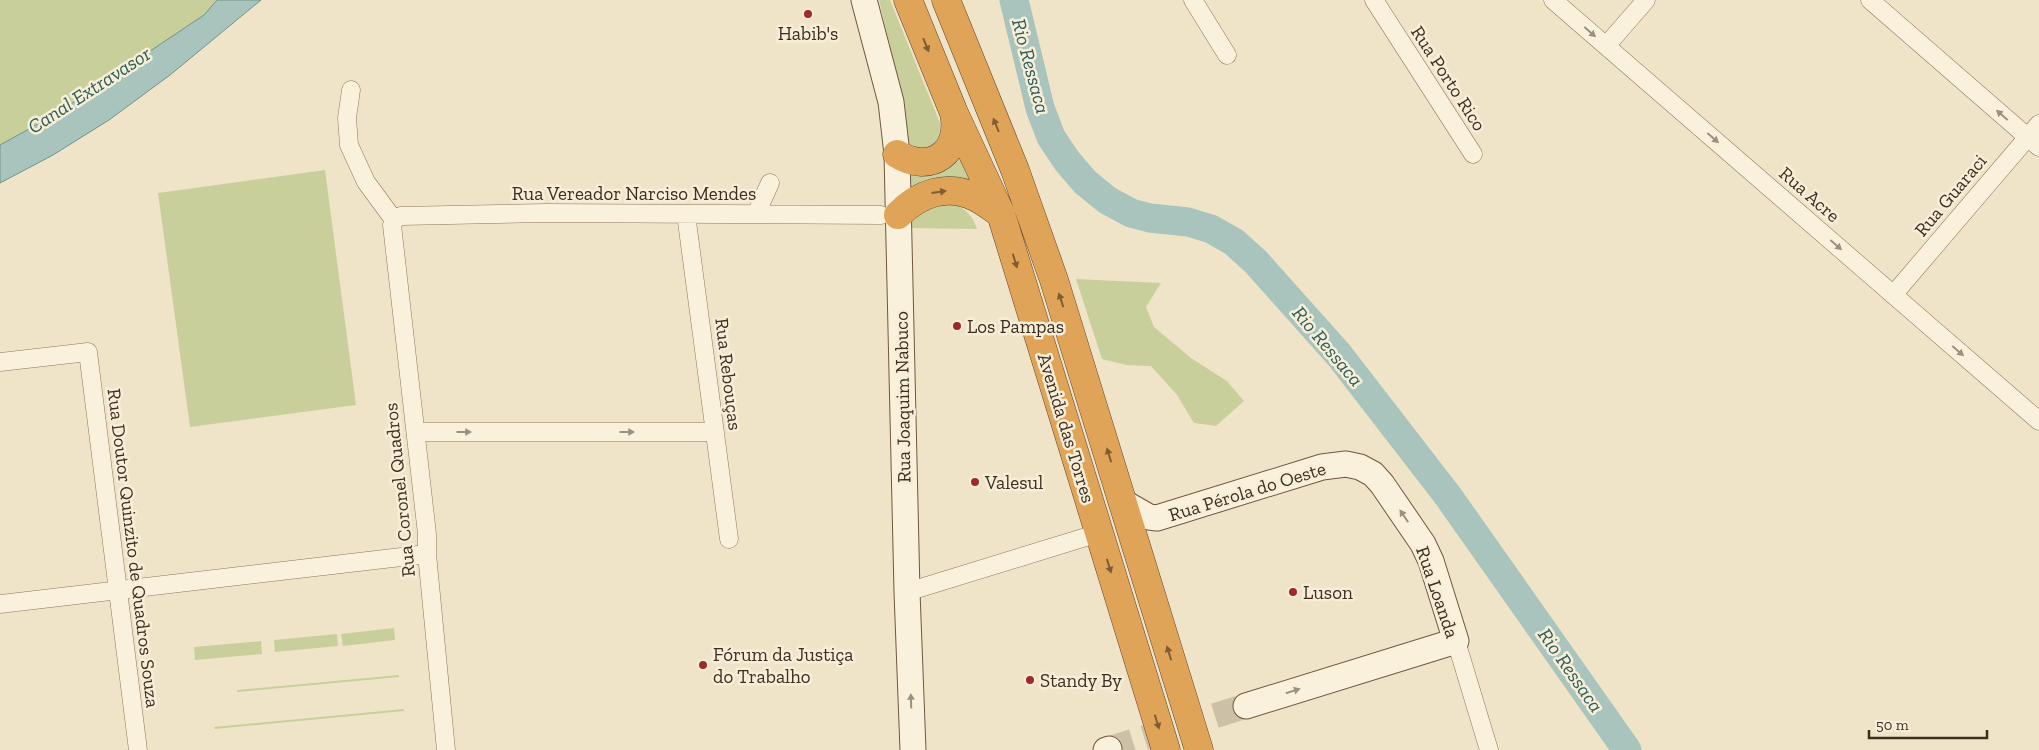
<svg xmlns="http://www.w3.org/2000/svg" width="2039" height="750" font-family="'Zilla Slab',serif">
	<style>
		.green { fill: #c9cf9b }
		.water { fill: #a9c4bc; stroke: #6f938a }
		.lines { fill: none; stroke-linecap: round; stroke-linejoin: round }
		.river { stroke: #a9c4bc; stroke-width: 29 }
		.secondary-tunnel { stroke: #ccc0a6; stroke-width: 25; stroke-dasharray: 25 12; stroke-linecap: butt }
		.street-casing { stroke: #8d765c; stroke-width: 19 }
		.secondary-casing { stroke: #6f573f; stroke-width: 27 }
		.highway-casing { stroke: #5b4430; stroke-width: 29 }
		.street { stroke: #faf1dc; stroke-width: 18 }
		.secondary { stroke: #faf1dc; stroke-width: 25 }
		.highway { stroke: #e0a458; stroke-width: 28 }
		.oneway { fill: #9c907e }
		.oneway2 { fill: #7e5d36 }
		.poi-dot { fill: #9e2a2b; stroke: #f7eed8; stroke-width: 2 }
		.labels { text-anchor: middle; stroke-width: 5; stroke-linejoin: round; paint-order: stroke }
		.poi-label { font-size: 19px; fill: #3d2e20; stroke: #f7eed8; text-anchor: start }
		.street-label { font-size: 19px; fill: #3d2e20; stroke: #f7eed8 }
		.water-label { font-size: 20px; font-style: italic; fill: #2f5d5a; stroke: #f7eed8 }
	</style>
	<rect width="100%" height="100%" fill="#f0e4c8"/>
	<path class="green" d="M 0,0 L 217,0 L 204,15 L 56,114 L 0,145 Z
		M 879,0 L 890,0 L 940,123 C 941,144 926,158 908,143 L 895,68 Z
		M 961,145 L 982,195 L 907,197 L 906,167 Z
		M 325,170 L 356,405 L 190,427 L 158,193 Z
		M 946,200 C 962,207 972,212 977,229 L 908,228 L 912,217 Z
		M 1076,279 L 1161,283 L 1146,307 L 1154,327 L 1191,358 L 1227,381 L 1244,401 L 1216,426 L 1194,423 L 1177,395 L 1151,366 L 1126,365 L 1102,359 Z
		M 394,628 L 395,640 L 343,646 L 341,634 Z
		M 337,634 L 338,646 L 275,652 L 274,640 Z
		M 261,641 L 262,654 L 195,660 L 194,647 Z
		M 399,675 L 399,677 L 237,692 L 237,690 Z
		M 404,709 L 404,711 L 215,729 L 214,727 Z"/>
	<path class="water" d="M 217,0 L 261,0 L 170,75 L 109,120 L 53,155 L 0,183 L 0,145 L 56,114 L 204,15 Z"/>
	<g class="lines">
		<path class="river" d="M 1014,0 L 1040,108 L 1051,137 L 1067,161 L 1085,182 L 1107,200 L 1131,213 L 1150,218 L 1188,222 L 1211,229 L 1234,242 L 1256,262 L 1339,355 L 1448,496 L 1627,750"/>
		<path class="secondary-tunnel" d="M 1109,749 L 1246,706"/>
		<defs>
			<path id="street" d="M 1193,0 L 1227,55
				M 1374,0 L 1473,154
				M 1553,0 L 2039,421
				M 1870,0 L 2039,147
				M 1606,46 L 1646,0
				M 351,90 L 347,118 L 349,145 L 366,182 L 394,220
				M 686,214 L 729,539
				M 756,214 L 770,183
				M 1893,295 L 2039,124
				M 0,362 L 88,352 L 138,750
				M 416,432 L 715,432
				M 907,592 L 1099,533
				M 0,604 L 427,554
				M 1456,641 L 1489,750
				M 446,750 L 427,554 L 427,534 L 392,225 L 394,220 L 401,216 L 546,213 L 881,215"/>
			<path id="secondary" d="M 864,0 L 891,102 L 897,154 L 907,592 L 913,750
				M 1123,502 L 1149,517 L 1157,518 L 1322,467 L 1346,464 L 1360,467 L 1373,474 L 1382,484 L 1423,544 L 1431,561 L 1456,641 L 1246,706
				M 1106,750 L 1109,749"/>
			<path id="highway" d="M 908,0 L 954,113 L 1001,214 L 1166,750
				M 946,0 L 1015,170 L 1054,280 L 1199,750
				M 897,154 C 931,175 962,152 954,113
				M 898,215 C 918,194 947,183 975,197 C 984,201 992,208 1001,214"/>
		</defs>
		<use href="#street" class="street-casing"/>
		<use href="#secondary" class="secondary-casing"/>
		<use href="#highway" class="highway-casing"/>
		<use href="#street" class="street"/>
		<use href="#secondary" class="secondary"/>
		<use href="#highway" class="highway"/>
	</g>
	<defs><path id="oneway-solid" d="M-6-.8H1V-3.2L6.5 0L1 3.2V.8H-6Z" transform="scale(1.25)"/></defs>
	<g class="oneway">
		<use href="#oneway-solid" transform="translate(1590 32) rotate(41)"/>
		<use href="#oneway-solid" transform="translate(2002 115) rotate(-139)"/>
		<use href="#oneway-solid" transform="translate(1713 138) rotate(41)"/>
		<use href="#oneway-solid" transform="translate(1836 245) rotate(41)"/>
		<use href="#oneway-solid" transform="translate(1958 351) rotate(41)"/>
		<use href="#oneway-solid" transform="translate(464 432)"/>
		<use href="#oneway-solid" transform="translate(627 432)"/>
		<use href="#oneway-solid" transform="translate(1404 516) rotate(-124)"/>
		<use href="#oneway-solid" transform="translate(1293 691) rotate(-17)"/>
		<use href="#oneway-solid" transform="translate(911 701) rotate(-92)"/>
	</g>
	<g class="oneway2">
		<use href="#oneway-solid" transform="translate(926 45) rotate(68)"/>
		<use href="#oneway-solid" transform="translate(996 125) rotate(-112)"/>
		<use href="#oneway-solid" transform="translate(939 192) rotate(-8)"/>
		<use href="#oneway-solid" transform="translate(1015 261) rotate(73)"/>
		<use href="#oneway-solid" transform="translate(1061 300) rotate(-108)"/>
		<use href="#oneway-solid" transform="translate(1109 455) rotate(-107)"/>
		<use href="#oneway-solid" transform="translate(1109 566) rotate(73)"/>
		<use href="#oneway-solid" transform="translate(1169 653) rotate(-107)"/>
		<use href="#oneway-solid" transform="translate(1157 722) rotate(73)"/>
	</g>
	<g class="poi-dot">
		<circle cx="808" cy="14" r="5"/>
		<circle cx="957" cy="326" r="5"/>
		<circle cx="975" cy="482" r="5"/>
		<circle cx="1293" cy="592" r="5"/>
		<circle cx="703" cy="665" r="5"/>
		<circle cx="1030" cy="680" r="5"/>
	</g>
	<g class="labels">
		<g class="poi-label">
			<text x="808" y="40" text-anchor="middle">Habib's</text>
			<text x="967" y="333">Los Pampas</text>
			<text x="985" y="489">Valesul</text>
			<text x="1303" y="599">Luson</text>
			<text x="713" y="661">Fórum da Justiça<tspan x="713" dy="22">do Trabalho</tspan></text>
			<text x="1040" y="687">Standy By</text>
		</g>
		<g class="street-label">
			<text transform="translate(1449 78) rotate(57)" y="7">Rua Porto Rico</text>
			<text x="634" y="200">Rua Vereador Narciso Mendes</text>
			<text transform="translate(1810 194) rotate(41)" y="7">Rua Acre</text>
			<text transform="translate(1950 195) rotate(-50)" y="7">Rua Guaraci</text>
			<text transform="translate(729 374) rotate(83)" y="7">Rua Rebouças</text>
			<text transform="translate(902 397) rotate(-91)" y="7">Rua Joaquim Nabuco</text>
			<text transform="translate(1067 428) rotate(73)" y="7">Avenida das Torres</text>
			<text transform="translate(399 490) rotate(-96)" y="7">Rua Coronel Quadros</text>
			<text transform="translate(1247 491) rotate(-17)" y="7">Rua Pérola do Oeste</text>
			<text transform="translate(134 548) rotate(83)" y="7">Rua Doutor Quinzito de Quadros Souza</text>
			<text transform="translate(1438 592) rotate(71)" y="7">Rua Loanda</text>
		</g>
		<g class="water-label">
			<text transform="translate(1031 66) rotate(75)" y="7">Rio Ressaca</text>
			<text transform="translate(89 90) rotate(-33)" y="7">Canal Extravasor</text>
			<text transform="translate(1328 346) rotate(50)" y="7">Rio Ressaca</text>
			<text transform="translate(1571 670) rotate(55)" y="7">Rio Ressaca</text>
		</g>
	</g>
	<path d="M1869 730v8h118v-8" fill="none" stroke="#3d2e20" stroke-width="2.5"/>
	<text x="1876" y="730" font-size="15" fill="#3d2e20" stroke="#f7eed8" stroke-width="4" paint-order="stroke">50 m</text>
</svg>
